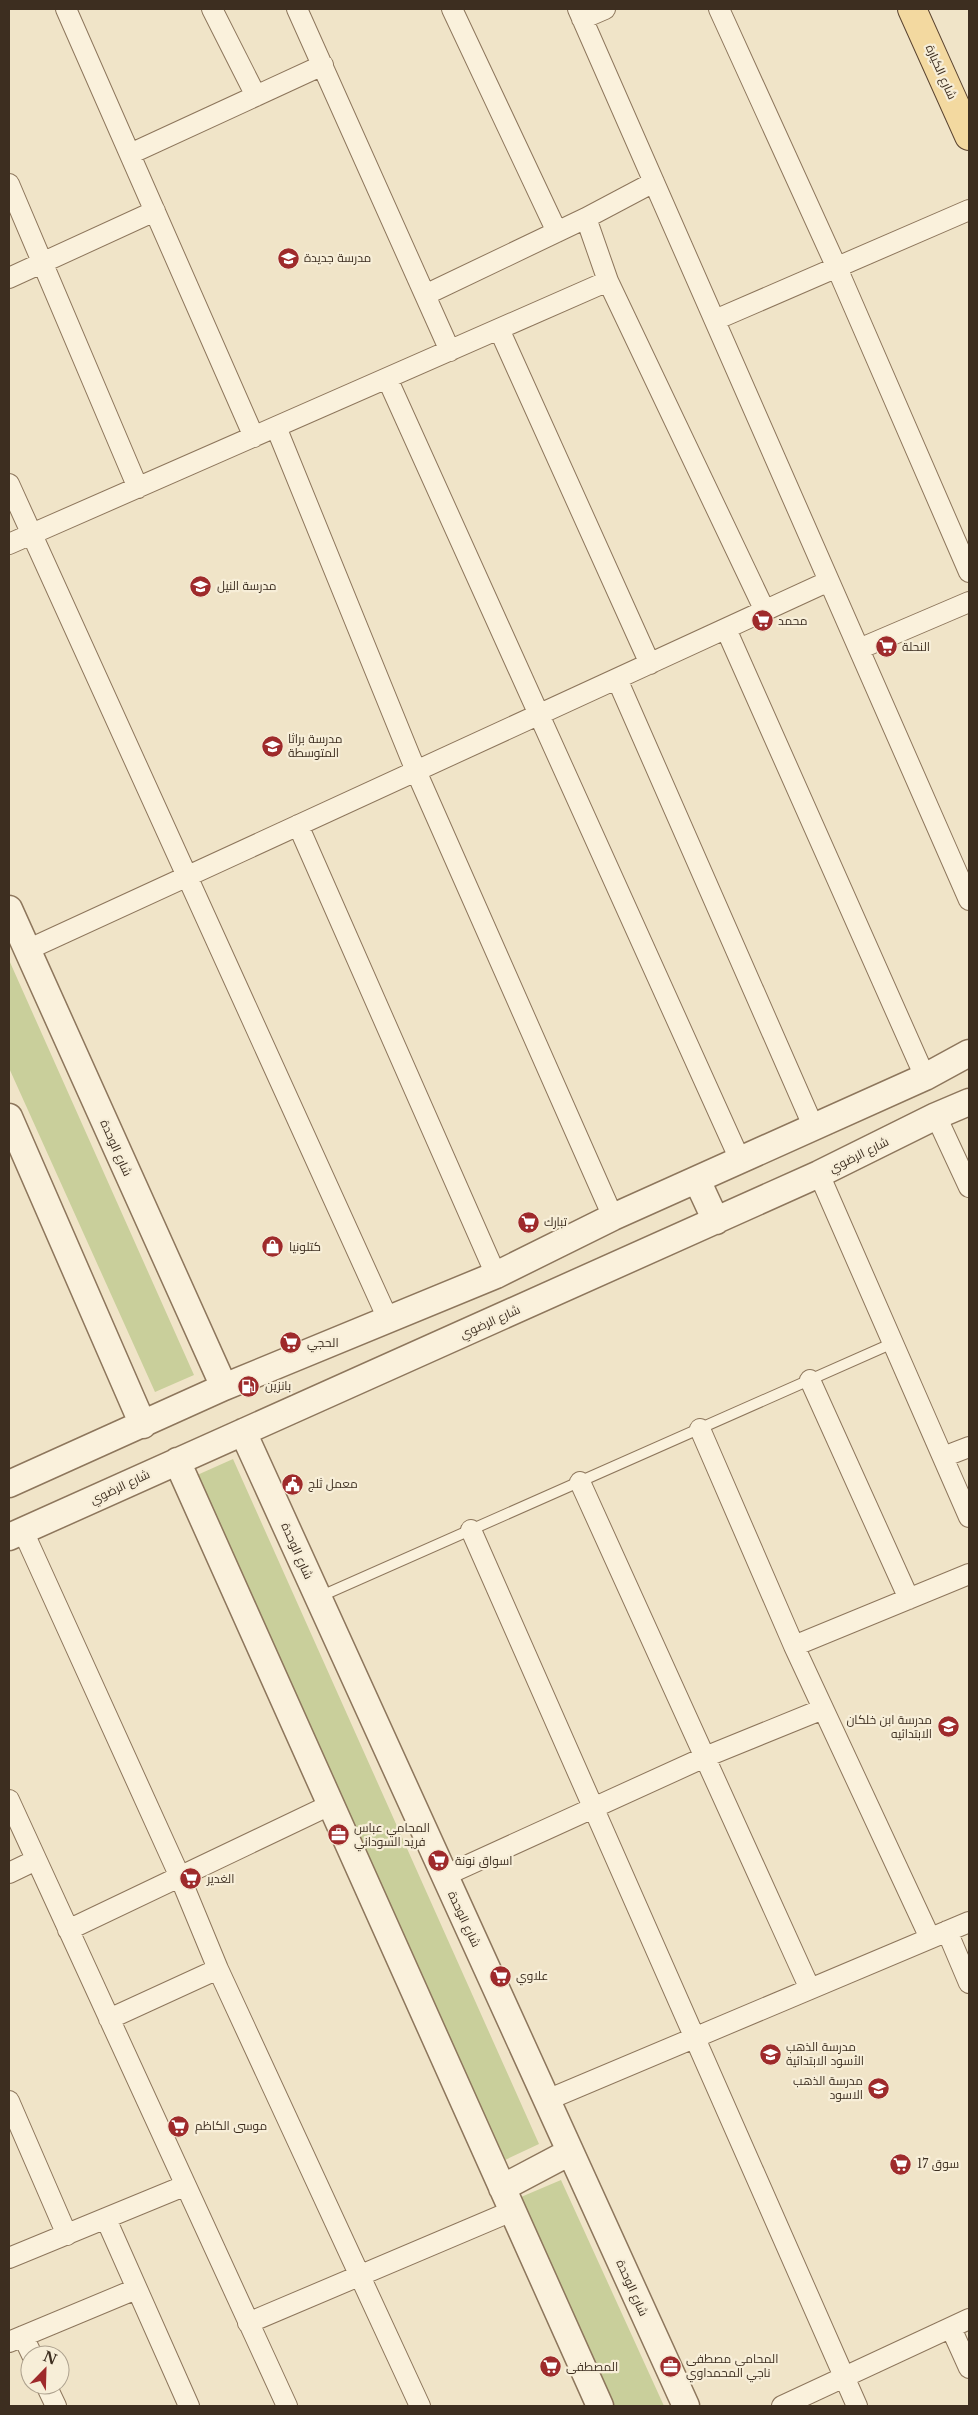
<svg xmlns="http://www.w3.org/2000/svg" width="978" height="2415" font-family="'Libre Baskerville',Cairo,serif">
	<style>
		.green { fill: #c9cf9b }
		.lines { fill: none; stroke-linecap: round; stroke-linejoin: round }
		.service-casing { stroke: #8d765c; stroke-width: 12 }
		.minor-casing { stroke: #8d765c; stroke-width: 22 }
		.tertiary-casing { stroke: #8d765c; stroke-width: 29 }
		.primary-casing { stroke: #5b4430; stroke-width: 30 }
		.service { stroke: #faf1dc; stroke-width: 10 }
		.minor { stroke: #faf1dc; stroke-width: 20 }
		.tertiary { stroke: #faf1dc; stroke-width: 26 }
		.primary { stroke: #f3d9a0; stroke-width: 28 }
		.labels { text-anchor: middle; stroke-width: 4.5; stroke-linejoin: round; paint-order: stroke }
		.street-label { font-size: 12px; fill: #3d2e20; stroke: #f7eed8 }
		.poi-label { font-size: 12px; fill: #3d2e20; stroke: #f7eed8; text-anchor: start }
	</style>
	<rect width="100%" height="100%" fill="#f0e4c8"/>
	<path class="green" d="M 9,960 L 194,1375 L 155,1392 L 9,1068 Z
		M 233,1459 L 539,2144 L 505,2160 L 195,1476 Z
		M 561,2180 L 664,2406 L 613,2406 L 521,2197 Z"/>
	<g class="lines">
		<defs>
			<path id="service" d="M 319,1597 L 893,1343"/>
			<path id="minor" d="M 66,9 L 254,437
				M 212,9 L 256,96
				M 297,9 L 450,351
				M 452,9 L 557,232
				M 578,9 L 969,900
				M 719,9 L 837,268 L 969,572
				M 582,19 L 605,9
				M 130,154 L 323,65
				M 9,184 L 138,488
				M 586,218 L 608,281 L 765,611
				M 9,278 L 155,211
				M 425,295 L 586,218 L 654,182
				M 715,320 L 969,210
				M 499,329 L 650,664
				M 387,378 L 740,1160
				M 276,427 L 416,771 L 613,1217
				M 9,484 L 388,1319
				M 9,544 L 608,281
				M 726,629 L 925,1077
				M 859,649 L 969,602
				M 617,679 L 814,1128
				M 298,825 L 496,1275
				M 27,950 L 829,581
				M 936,1116 L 969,1187
				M 819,1174 L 969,1517
				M 810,1380 L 909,1599
				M 700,1429 L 794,1646 L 930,1938
				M 943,1457 L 969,1447
				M 580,1482 L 810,1989
				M 471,1530 L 857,2406
				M 23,1531 L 180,1877 L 218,1969 L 420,2406
				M 794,1646 L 969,1574
				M 9,1800 L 287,2406
				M 9,1873 L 36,1860
				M 444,1876 L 705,1757 L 823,1709
				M 68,1930 L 330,1805
				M 947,1931 L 969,1983
				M 109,2019 L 218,1969
				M 547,2100 L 969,1922
				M 9,2101 L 67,2235
				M 106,2219 L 189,2406
				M 9,2258 L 184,2186
				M 248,2323 L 512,2211
				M 951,2328 L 969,2368
				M 23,2336 L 32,2355
				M 9,2342 L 136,2289
				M 46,2385 L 56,2406
				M 782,2406 L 969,2319"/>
			<path id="tertiary" d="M 9,909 L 224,1387
				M 9,1117 L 143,1425
				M 697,1180 L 716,1221
				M 243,1432 L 686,2406
				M 177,1461 L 600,2406
				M 9,1484 L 224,1387 L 496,1275 L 613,1217 L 925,1077 L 969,1053
				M 9,1537 L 819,1174 L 936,1116 L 969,1102
				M 502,2188 L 570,2152"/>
			<path id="primary" d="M 912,9 L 969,136"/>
		</defs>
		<use href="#service" class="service-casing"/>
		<use href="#minor" class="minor-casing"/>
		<use href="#tertiary" class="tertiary-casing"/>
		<use href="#primary" class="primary-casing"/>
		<use href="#service" class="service"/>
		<use href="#minor" class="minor"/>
		<use href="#tertiary" class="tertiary"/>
		<use href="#primary" class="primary"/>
	</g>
	<defs>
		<symbol id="school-disc" viewBox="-11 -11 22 22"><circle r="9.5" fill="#9e2a2b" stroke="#f7eed8"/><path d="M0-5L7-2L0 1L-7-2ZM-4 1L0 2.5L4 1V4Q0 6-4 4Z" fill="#fff"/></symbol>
		<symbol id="supermarket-disc" viewBox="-11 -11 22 22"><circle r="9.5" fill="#9e2a2b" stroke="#f7eed8"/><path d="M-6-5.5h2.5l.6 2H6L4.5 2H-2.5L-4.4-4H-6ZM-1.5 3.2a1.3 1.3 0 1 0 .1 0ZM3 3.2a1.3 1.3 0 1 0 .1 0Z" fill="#fff"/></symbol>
		<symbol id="shop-disc" viewBox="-11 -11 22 22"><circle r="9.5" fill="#9e2a2b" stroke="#f7eed8"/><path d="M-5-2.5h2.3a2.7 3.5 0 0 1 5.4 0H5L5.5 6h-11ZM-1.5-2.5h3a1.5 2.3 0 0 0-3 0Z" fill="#fff"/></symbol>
		<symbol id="fuel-disc" viewBox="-11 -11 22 22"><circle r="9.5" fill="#9e2a2b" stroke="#f7eed8"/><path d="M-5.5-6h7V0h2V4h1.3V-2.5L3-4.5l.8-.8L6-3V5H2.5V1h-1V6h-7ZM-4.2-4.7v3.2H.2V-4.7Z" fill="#fff"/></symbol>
		<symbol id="civic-disc" viewBox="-11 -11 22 22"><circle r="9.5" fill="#9e2a2b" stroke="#f7eed8"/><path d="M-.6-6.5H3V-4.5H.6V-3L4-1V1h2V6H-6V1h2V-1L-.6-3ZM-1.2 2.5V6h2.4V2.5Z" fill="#fff"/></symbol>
		<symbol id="office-disc" viewBox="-11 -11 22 22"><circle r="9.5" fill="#9e2a2b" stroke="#f7eed8"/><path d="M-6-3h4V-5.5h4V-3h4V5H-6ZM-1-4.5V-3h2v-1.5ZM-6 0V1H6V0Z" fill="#fff"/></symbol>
	</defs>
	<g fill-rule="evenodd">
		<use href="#school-disc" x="276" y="246" width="25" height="25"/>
		<use href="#school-disc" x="188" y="574" width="25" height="25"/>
		<use href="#supermarket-disc" x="750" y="608" width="25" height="25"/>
		<use href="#supermarket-disc" x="874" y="634" width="25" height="25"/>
		<use href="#school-disc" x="260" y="734" width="25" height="25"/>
		<use href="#supermarket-disc" x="516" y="1210" width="25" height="25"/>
		<use href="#shop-disc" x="260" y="1234" width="25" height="25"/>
		<use href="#supermarket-disc" x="278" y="1330" width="25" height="25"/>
		<use href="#fuel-disc" x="236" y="1374" width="25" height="25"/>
		<use href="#civic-disc" x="280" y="1472" width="25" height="25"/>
		<use href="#school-disc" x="936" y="1714" width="25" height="25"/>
		<use href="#office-disc" x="326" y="1822" width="25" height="25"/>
		<use href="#supermarket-disc" x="426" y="1848" width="25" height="25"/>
		<use href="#supermarket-disc" x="178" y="1866" width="25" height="25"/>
		<use href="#supermarket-disc" x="488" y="1964" width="25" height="25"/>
		<use href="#school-disc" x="758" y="2042" width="25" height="25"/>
		<use href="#school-disc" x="866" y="2076" width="25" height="25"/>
		<use href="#supermarket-disc" x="166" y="2114" width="25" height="25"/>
		<use href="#supermarket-disc" x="888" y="2152" width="25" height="25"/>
		<use href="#office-disc" x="658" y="2354" width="25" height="25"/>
		<use href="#supermarket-disc" x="538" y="2354" width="25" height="25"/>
	</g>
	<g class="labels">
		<g class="street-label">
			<text transform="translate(941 72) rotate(66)" y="4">شارع الكيارة</text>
			<text transform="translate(116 1148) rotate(66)" y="4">شارع الوحدة</text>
			<text transform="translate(859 1155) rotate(-26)" y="4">شارع الرضوي</text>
			<text transform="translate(490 1322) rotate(-24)" y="4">شارع الرضوي</text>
			<text transform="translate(120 1487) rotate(-25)" y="4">شارع الرضوي</text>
			<text transform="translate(297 1551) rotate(66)" y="4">شارع الوحدة</text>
			<text transform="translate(464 1919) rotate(65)" y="4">شارع الوحدة</text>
			<text transform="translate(632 2288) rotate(66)" y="4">شارع الوحدة</text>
		</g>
		<g class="poi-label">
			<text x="304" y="262">مدرسة جديدة</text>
			<text x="217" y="590">مدرسة النيل</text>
			<text x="778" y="625">محمد</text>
			<text x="902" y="651">النحلة</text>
			<text x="288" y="743">مدرسة براثا<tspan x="288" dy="14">المتوسطة</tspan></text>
			<text x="544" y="1226">تبارك</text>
			<text x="289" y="1251">كتلونيا</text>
			<text x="307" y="1347">الحجي</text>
			<text x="265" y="1390">بانزين</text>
			<text x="308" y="1488">معمل ثلج</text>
			<text x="932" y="1724" text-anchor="end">مدرسة ابن خلكان<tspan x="932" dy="14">الابتدائيه</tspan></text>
			<text x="354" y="1832">المحامي عباس<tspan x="354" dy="14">فريد السوداني</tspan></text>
			<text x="455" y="1865">اسواق نونة</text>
			<text x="207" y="1883">الغدير</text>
			<text x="516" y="1980">علاوي</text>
			<text x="786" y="2051">مدرسة الذهب<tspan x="786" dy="14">الأسود الابتدائية</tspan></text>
			<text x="863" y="2085" text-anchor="end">مدرسة الذهب<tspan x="863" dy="14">الاسود</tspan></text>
			<text x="195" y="2130">موسى الكاظم</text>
			<text x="917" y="2168">سوق 17</text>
			<text x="686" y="2363">المحامي مصطفى<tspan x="686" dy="14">ناجي المحمداوي</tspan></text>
			<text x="566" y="2371">المصطفى</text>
		</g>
	</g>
	<rect width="978" height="2415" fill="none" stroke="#3d2e20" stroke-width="20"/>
	<g transform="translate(45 2370) rotate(23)"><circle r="24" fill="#f7eed8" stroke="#ada18e"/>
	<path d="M0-4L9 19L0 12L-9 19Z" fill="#9e2a2b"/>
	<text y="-8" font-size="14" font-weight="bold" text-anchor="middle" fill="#3d2e20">N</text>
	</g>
</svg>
